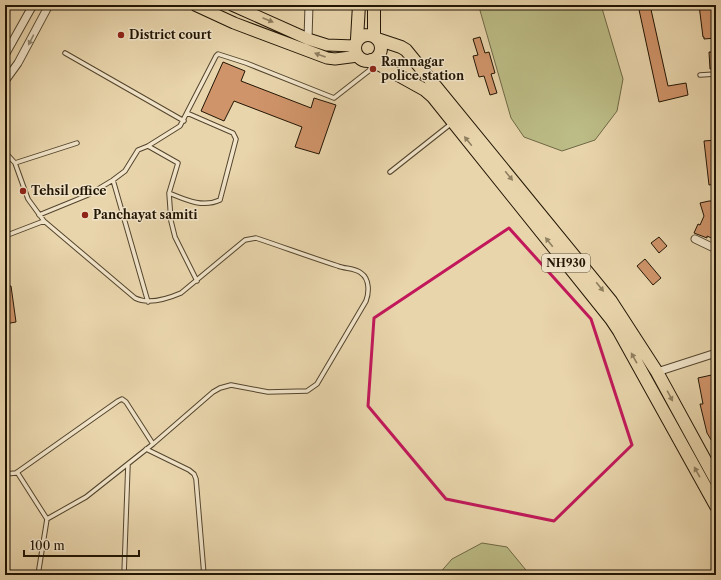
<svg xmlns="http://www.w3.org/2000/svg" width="721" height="580" font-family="'Libre Caslon Text',serif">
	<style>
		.green { fill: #bcbc86; stroke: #6e6845 }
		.building { fill: #d0946a; stroke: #211504 }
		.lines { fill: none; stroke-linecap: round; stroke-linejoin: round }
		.service-casing { stroke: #53452e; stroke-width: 5.5 }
		.minor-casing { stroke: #53452e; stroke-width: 9 }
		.primary-casing { stroke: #211504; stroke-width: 13 }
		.trunk-casing { stroke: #211504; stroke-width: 14 }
		.service { stroke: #f1e4c9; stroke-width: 3.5 }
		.minor { stroke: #f1e4c9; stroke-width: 7 }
		.primary { stroke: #e9d5ac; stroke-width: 11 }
		.trunk { stroke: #e9d5ac; stroke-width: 12 }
		.oneway { fill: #8f7f60 }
		.oneway2 { fill: #938770 }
		.marked { fill: none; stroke: #c2185b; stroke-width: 3; stroke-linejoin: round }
		.poi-dot { fill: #8f2418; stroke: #f1e4c9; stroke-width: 1.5 }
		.labels { text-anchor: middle; stroke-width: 3; stroke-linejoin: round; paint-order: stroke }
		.shield { fill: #f1e4c9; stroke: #5f533f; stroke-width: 1 }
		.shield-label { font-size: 11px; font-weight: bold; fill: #211504 }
		.poi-label { font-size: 12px; font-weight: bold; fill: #211504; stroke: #f1e4c9; text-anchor: start }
	</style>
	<rect width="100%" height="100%" fill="#e9d5ac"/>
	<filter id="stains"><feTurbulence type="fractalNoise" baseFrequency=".005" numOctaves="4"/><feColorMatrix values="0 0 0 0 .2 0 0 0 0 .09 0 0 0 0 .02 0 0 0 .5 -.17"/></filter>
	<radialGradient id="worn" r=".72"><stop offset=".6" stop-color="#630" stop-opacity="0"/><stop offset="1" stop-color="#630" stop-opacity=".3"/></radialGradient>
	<path class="green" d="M 479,5 L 601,5 L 623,79 L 617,111 L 595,140 L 562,151 L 524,137 L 511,118 L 479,7 Z
		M 482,543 L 507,547 L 530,575 L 438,575 L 452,559 Z"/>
	<path class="building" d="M 638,5 L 650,5 L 668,86 L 686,83 L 688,95 L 659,102 Z
		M 699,5 L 716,5 L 716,38 L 704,39 L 704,37 L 703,37 Z
		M 480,37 L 485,53 L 489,52 L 495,73 L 491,74 L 497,93 L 490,95 L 484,76 L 479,77 L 473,56 L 478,55 L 473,39 Z
		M 709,52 L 716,52 L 716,68 L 710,69 Z
		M 223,62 L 245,71 L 241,81 L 311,108 L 314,98 L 336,105 L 319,154 L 295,147 L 302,127 L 234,101 L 224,121 L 201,111 Z
		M 716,140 L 716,156 L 714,156 L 716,169 L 716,184 L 709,185 L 704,141 Z
		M 709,201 L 716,201 L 716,240 L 707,236 L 707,238 L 694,233 L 698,224 L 700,225 L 704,216 L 700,203 Z
		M 659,237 L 667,246 L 659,253 L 651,243 Z
		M 645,259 L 661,278 L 653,285 L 637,266 Z
		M 5,286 L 11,286 L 16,322 L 5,324 Z
		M 716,374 L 716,448 L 707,433 L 700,404 L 703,404 L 698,378 Z"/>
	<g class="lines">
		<defs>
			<path id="service" d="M 65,53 L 184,121
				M 700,75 L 716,74
				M 148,146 L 178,163 L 169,193 L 171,221 L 175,237 L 197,281
				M 5,152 L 15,163 L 28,199 L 44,221 L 135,298 C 149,305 167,299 181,293 L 245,240 L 256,238 C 283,247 310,257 338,266 C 345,269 355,268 361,273 C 370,279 369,293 366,301 L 317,384 L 307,391 L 268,392 L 231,385 L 220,388 L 213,392 L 153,444
				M 15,163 L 77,143
				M 390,172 L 452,123
				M 113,180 L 148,302
				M 169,193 C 186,200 203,208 220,200 L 236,139 L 233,133 L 187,113
				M 39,215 L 88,195 L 113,180 L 125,171 L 138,150 L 148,146 L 180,126 L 216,56 L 218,54 L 246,63 L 334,98 L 375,66
				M 5,236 L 44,221
				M 146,449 L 189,470 L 194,474 L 196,479 L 204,575
				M 17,472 L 47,519
				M 5,474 L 16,473 L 118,401 L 122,399 L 126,402 L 153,444 L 86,497 L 47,519 L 38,575
				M 124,575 L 128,464"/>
			<path id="minor" d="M 308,39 L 309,5
				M 5,55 L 33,5
				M 5,81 L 18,63 L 49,5
				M 695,239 L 716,249
				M 657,372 L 716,353"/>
			<path id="primary" d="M 195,5 L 234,23 L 327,58 L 335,59 L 358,56
				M 232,5 L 308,39 L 327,45 L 355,46"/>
			<path id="trunk" d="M 374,5 L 374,36
				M355 48a13 13 0 1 1 26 0a13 13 0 1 1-26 0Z
				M 357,39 L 359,5
				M 377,39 L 401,47 L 406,50 L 611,301 L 657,372 L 716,480
				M 371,60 L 425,90 L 433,97 L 611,319 L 619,331 L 716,506"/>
		</defs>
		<use href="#service" class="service-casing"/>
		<use href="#minor" class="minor-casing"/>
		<use href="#primary" class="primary-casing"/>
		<use href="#trunk" class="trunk-casing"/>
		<use href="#service" class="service"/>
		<use href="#minor" class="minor"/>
		<use href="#primary" class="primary"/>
		<use href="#trunk" class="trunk"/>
	</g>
	<defs><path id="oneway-solid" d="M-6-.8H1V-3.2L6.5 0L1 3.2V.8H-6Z"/></defs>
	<g class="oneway">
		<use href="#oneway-solid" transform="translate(268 20) rotate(23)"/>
		<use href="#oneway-solid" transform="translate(320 55) rotate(-160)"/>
		<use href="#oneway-solid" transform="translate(468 141) rotate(-129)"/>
		<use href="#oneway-solid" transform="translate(509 176) rotate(51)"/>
		<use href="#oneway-solid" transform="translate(549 242) rotate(-129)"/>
		<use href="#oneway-solid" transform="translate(600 287) rotate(51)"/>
		<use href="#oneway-solid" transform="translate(634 358) rotate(-119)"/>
		<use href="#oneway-solid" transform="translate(670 396) rotate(62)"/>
		<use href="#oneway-solid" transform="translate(697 472) rotate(-119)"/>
	</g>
	<use class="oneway2" href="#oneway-solid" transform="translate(31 40) rotate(117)"/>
	<path class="marked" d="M 509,228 L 591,319 L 632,445 L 554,521 L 446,499 L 368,406 L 374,318 Z"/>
	<g class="poi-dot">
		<circle cx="121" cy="35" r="4"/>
		<circle cx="373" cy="69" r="4"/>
		<circle cx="23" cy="191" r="4"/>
		<circle cx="85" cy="215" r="4"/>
	</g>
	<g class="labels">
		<rect class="shield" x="542" y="254" width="48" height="18" rx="3"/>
		<g class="shield-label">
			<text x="566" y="267">NH930</text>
		</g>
		<g class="poi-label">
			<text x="129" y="39">District court</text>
			<text x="381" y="66">Ramnagar<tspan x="381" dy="14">police station</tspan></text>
			<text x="31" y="195">Tehsil office</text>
			<text x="93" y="219">Panchayat samiti</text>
		</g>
	</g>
	<rect width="721" height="580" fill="none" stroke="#e9d5ac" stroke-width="20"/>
	<rect x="6" y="6" width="709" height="568" fill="none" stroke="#211504" stroke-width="2"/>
	<rect x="10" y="10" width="701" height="560" fill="none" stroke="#211504"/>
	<path d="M24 550v6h115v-6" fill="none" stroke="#211504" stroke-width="2"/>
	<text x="30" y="550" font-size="12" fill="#211504" stroke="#f1e4c9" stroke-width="3" paint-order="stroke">100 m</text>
	<rect width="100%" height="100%" filter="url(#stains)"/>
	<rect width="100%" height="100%" fill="url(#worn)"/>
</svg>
